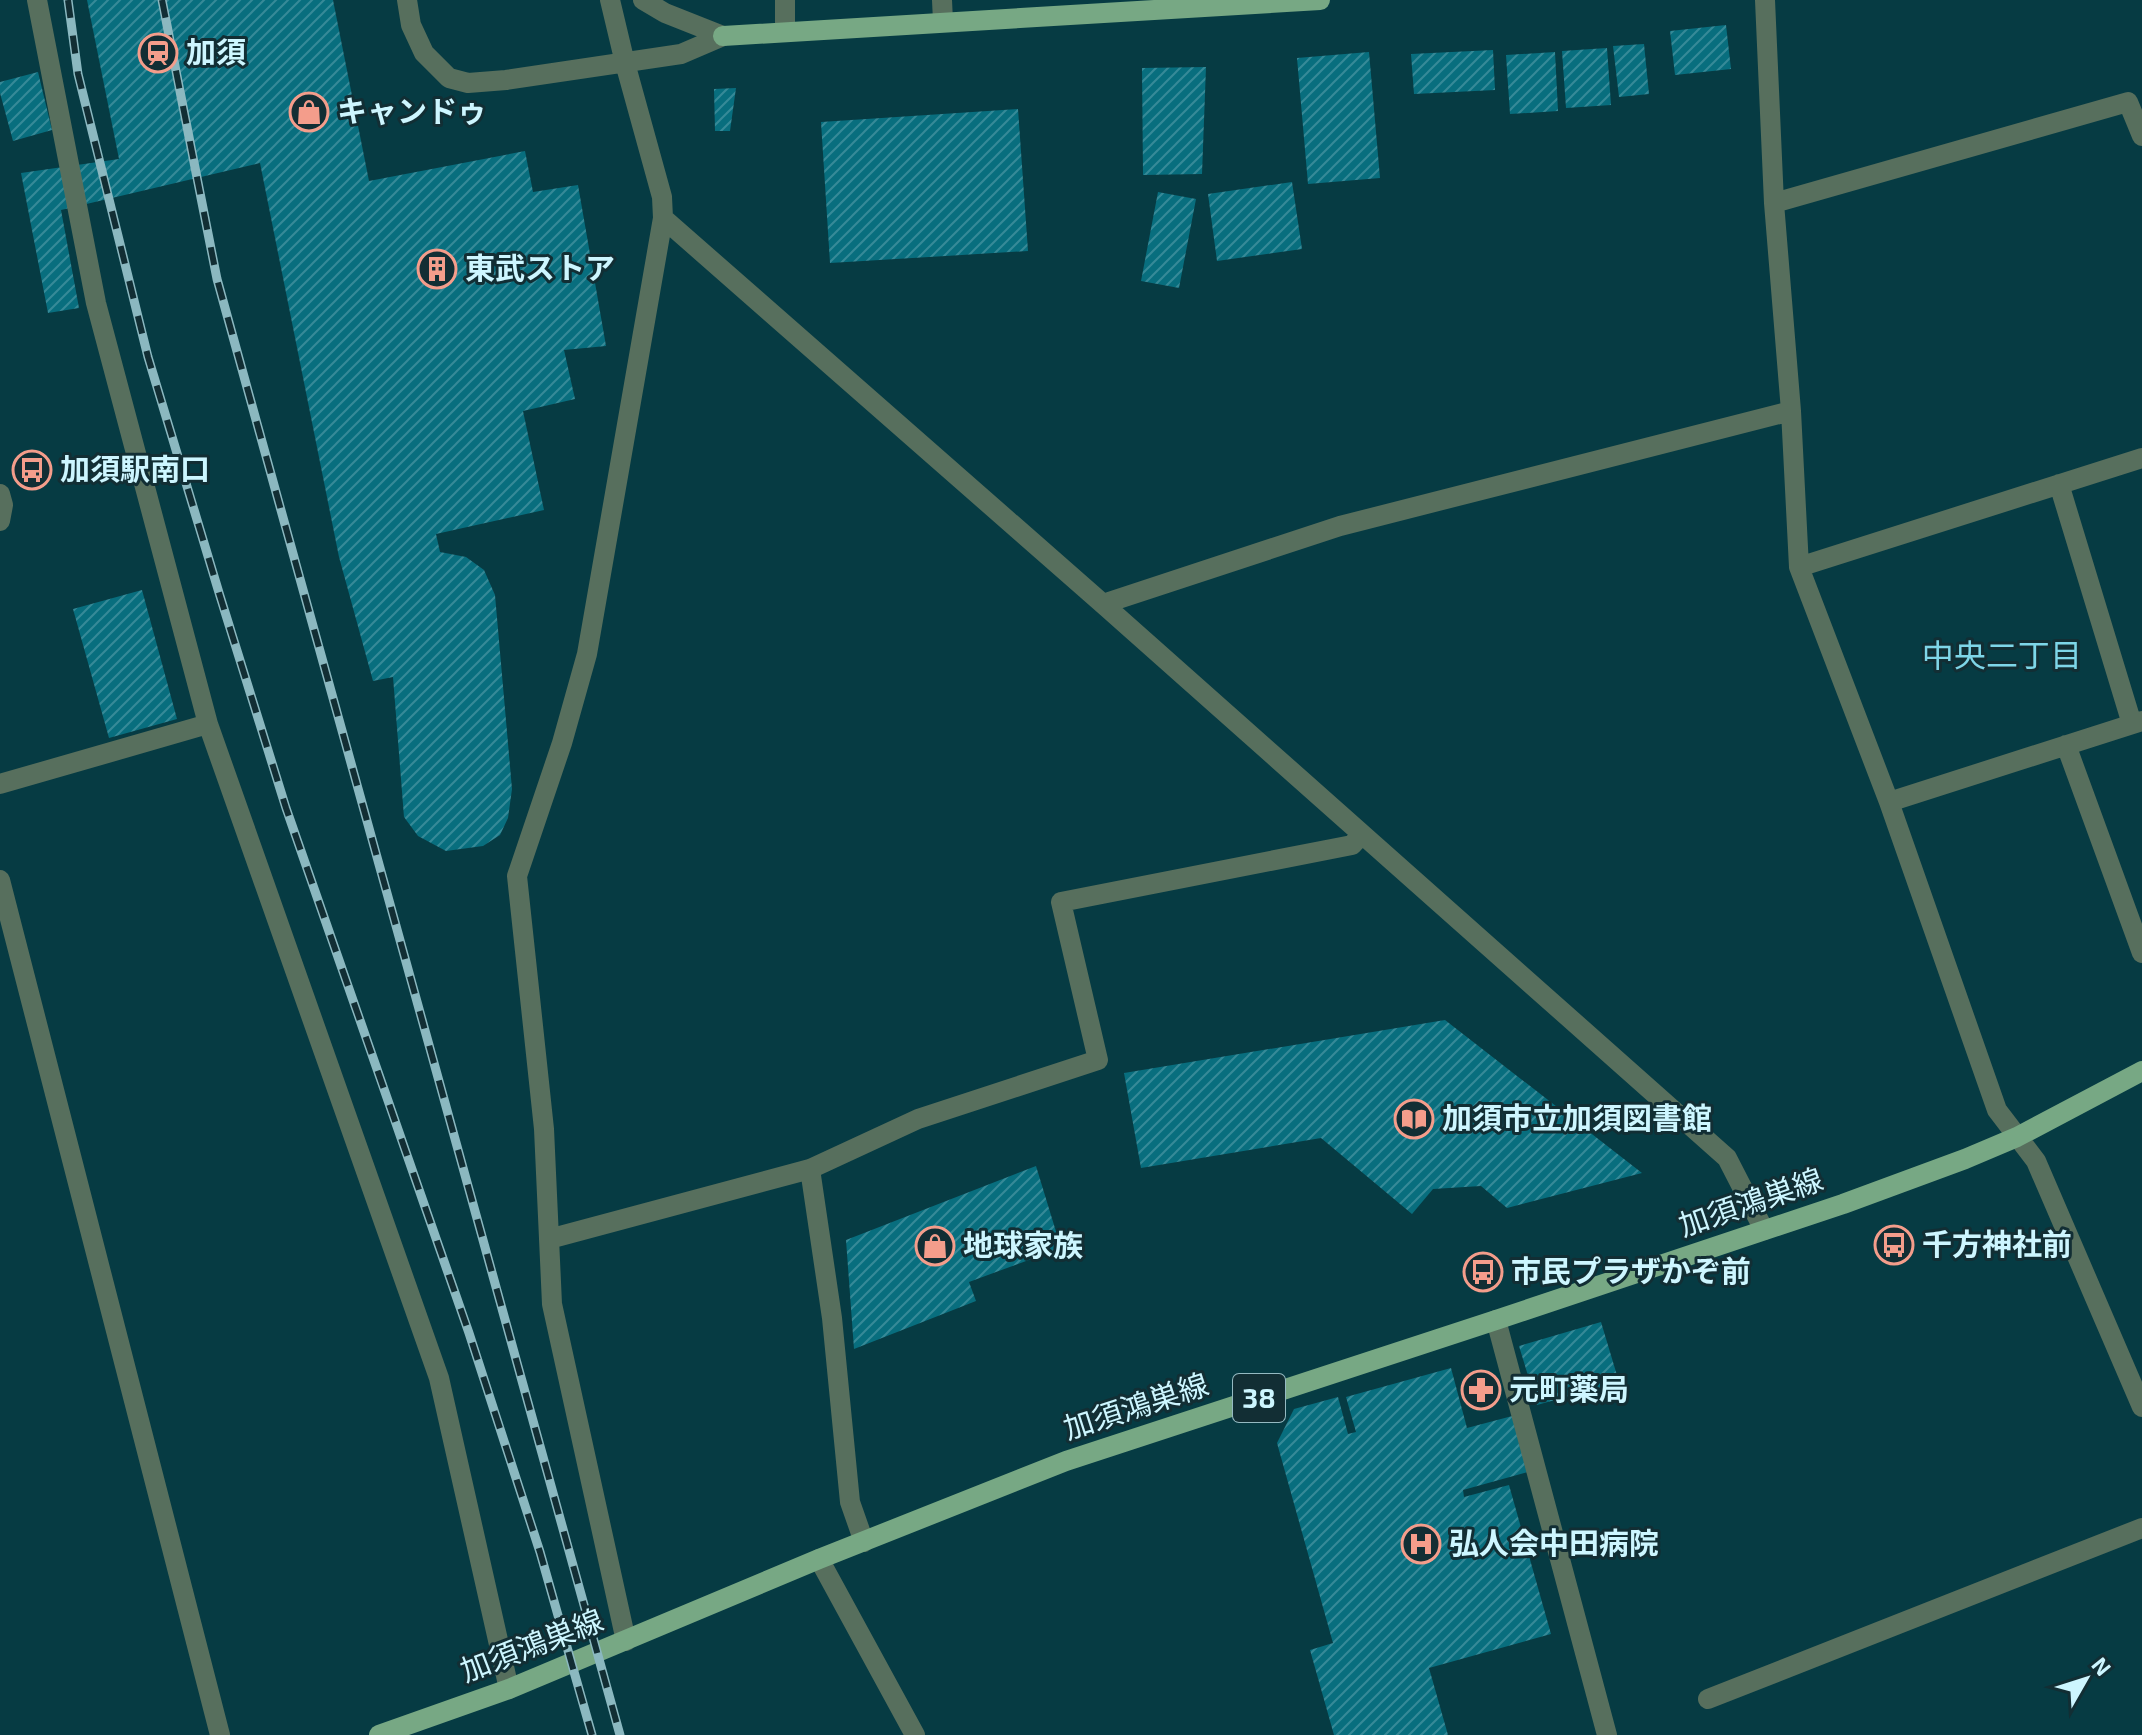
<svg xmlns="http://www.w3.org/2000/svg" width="2142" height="1735" font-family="'Exo 2','Noto Sans JP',sans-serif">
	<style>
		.building { fill: url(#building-hatch) }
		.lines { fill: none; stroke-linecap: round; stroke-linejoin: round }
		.minor { stroke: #576f5d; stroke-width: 20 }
		.major { stroke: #77a884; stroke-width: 20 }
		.rail-casing { stroke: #8bb8c0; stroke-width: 9 }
		.rail { stroke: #122e34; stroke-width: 6; stroke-dasharray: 18; stroke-linecap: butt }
		.labels { text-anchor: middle; stroke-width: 6; stroke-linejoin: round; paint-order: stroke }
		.shield { fill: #122e34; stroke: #95bac2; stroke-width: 2 }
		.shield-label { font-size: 28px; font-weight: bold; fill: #cdf6ff }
		.poi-label { font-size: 30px; font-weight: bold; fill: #cdf6ff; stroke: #122e34; text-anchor: start }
		.street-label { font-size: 30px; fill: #cdf6ff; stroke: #122e34 }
		.neighbourhood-label { font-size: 32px; fill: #7ed6e8; stroke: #122e34 }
	</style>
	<defs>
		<pattern id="building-hatch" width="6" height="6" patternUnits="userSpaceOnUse" patternTransform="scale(2)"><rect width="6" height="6" fill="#086e7e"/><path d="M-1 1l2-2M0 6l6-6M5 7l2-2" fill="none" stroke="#368a98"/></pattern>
	</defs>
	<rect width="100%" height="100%" fill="#063b43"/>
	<path class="building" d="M 87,0 L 333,0 L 369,181 L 525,151 L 533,192 L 578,185 L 606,346 L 564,350 L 575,399 L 523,411 L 544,510 L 436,534 L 440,552 L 466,557 L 484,570 L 495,595 L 512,789 L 508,818 L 500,835 L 483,846 L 446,851 L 418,836 L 404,817 L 393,677 L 373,681 L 339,557 L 260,163 L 61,210 L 79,308 L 48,313 L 21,173 L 119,159 Z
		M 1726,25 L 1731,69 L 1675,75 L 1670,31 Z
		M 1644,44 L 1649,94 L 1619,97 L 1613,46 Z
		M 1607,48 L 1611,105 L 1566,108 L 1562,51 Z
		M 1493,50 L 1495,90 L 1414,94 L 1411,54 Z
		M 1369,52 L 1380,178 L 1308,184 L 1297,58 Z
		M 1555,52 L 1558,111 L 1510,114 L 1506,55 Z
		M 1206,67 L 1202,174 L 1143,175 L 1142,68 Z
		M 38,72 L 52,130 L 13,141 L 0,93 L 0,82 Z
		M 736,88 L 730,131 L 715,131 L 714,89 Z
		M 1018,109 L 1028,251 L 830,263 L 821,122 Z
		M 1292,182 L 1302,249 L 1217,261 L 1208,194 Z
		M 1158,192 L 1196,199 L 1179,288 L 1141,281 Z
		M 142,590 L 177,719 L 109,738 L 73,609 Z
		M 1445,1020 L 1642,1173 L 1507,1208 L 1481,1186 L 1433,1189 L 1412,1214 L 1321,1138 L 1141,1168 L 1124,1073 Z
		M 1036,1166 L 1061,1248 L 969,1282 L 976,1301 L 854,1349 L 846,1240 Z
		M 1601,1322 L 1619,1382 L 1537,1405 L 1519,1346 Z
		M 1451,1368 L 1467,1428 L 1516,1415 L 1531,1471 L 1463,1490 L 1464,1497 L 1509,1485 L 1551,1634 L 1429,1668 L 1448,1735 L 1334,1735 L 1310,1650 L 1333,1643 L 1277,1443 L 1294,1409 L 1338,1397 L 1348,1434 L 1356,1432 L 1346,1397 Z"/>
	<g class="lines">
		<path class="minor" d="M 37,0 L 96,303 L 208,724 L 439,1378 L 509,1689
			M 407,0 L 411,25 L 424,53 L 449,78 L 468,83 L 506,80 L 681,54 L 723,36
			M 610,0 L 625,63 L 662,197 L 663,218 L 587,654 L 562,743 L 517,876 L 544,1129 L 552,1304 L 626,1641
			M 643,0 L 665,13 L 723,36
			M 942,0 L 943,21
			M 1765,0 L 1774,203 L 1791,411 L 1799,567 L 1889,802 L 1997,1110 L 2036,1161 L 2142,1407
			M 785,30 L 785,0
			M 1774,203 L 2128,102 L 2142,136
			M 663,218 L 1103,604 L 1727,1158 L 1764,1230
			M 2059,484 L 2132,724
			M 0,494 L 3,505 L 0,521
			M 1799,567 L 2142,458
			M 1103,604 L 1340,526 L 1791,411
			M 2066,745 L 2142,953
			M 0,784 L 208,724
			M 1889,802 L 2142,721
			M 0,880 L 220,1735
			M 810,1169 L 832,1318 L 850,1502 L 864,1542
			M 549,1239 L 810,1169 L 918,1119 L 1098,1060 L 1061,902 L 1352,845 L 1362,834
			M 1496,1320 L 1607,1735
			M 819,1559 L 915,1735
			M 1708,1699 L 2142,1528"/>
		<path class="major" d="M 723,36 L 1320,0
			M 379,1735 L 509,1689 L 819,1559 L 1066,1461 L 1496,1320 L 1843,1204 L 1965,1159 L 2017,1137 L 2142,1071"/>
		<defs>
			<path id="rail" d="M 68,0 L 78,74 L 148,357 L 220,596 L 286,808 L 469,1333 L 540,1552 L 592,1735
				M 162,0 L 217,279 L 620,1735"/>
		</defs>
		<use href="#rail" class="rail-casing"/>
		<use href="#rail" class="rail"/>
	</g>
	<defs>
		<symbol id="station-ring" viewBox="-11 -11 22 22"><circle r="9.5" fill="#122e34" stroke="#f49d8b" stroke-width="1.5"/><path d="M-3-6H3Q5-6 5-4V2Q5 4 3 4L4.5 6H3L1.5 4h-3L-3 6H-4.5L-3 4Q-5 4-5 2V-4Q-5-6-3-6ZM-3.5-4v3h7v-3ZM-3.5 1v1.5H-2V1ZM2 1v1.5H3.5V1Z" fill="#f49d8b"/></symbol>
		<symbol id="shop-ring" viewBox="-11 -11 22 22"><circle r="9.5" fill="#122e34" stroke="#f49d8b" stroke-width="1.5"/><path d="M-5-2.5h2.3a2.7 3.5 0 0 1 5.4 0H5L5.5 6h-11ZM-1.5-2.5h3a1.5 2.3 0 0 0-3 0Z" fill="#f49d8b"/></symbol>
		<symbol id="building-ring" viewBox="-11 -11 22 22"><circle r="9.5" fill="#122e34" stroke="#f49d8b" stroke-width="1.5"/><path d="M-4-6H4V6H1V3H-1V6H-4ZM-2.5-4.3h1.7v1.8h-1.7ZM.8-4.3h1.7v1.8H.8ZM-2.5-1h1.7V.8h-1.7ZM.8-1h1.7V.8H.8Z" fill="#f49d8b"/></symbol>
		<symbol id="bus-ring" viewBox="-11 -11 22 22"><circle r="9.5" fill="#122e34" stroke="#f49d8b" stroke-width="1.5"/><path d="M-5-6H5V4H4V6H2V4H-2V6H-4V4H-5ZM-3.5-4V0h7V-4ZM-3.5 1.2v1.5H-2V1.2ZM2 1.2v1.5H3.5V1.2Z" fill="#f49d8b"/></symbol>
		<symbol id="library-ring" viewBox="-11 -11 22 22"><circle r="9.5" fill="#122e34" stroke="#f49d8b" stroke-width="1.5"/><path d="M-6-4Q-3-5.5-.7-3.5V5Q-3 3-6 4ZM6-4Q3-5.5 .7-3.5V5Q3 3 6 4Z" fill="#f49d8b"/></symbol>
		<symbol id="pharmacy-ring" viewBox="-11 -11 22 22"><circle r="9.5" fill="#122e34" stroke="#f49d8b" stroke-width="1.5"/><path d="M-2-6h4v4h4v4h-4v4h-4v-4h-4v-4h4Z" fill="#f49d8b"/></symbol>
		<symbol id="hospital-ring" viewBox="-11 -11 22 22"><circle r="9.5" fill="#122e34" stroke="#f49d8b" stroke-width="1.5"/><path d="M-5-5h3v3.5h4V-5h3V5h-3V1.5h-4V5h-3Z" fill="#f49d8b"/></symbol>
	</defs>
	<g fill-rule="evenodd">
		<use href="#station-ring" x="136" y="31" width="44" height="44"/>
		<use href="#shop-ring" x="287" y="90" width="44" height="44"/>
		<use href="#building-ring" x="415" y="247" width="44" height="44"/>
		<use href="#bus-ring" x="10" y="448" width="44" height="44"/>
		<use href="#library-ring" x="1392" y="1097" width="44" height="44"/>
		<use href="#bus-ring" x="1872" y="1223" width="44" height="44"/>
		<use href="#shop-ring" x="913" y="1224" width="44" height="44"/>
		<use href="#bus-ring" x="1461" y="1250" width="44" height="44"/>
		<use href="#pharmacy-ring" x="1459" y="1368" width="44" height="44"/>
		<use href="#hospital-ring" x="1399" y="1522" width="44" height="44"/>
	</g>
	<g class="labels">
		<rect class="shield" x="1233" y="1374" width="52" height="48" rx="6"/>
		<g class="shield-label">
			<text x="1259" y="1408">38</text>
		</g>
		<g class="poi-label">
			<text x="186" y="63">加須</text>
			<text x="337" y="122">キャンドゥ</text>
			<text x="465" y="279">東武ストア</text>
			<text x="60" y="480">加須駅南口</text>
			<text x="1442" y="1129">加須市立加須図書館</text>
			<text x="1922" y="1255">千方神社前</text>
			<text x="963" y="1256">地球家族</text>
			<text x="1511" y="1282">市民プラザかぞ前</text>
			<text x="1509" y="1400">元町薬局</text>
			<text x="1449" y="1554">弘人会中田病院</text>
		</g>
		<g class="street-label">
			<text transform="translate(1751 1203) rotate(-19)" y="10">加須鴻巣線</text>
			<text transform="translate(1136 1407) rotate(-18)" y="10">加須鴻巣線</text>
			<text transform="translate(532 1646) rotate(-21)" y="10">加須鴻巣線</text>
		</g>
		<g class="neighbourhood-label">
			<text x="2002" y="667">中央二丁目</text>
		</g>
	</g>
	<g transform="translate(2086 1679) rotate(51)" stroke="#122e34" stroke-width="6" paint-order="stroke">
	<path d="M0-6L14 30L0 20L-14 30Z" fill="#cdf6ff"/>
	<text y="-12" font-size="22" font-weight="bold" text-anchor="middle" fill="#cdf6ff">N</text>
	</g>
</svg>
